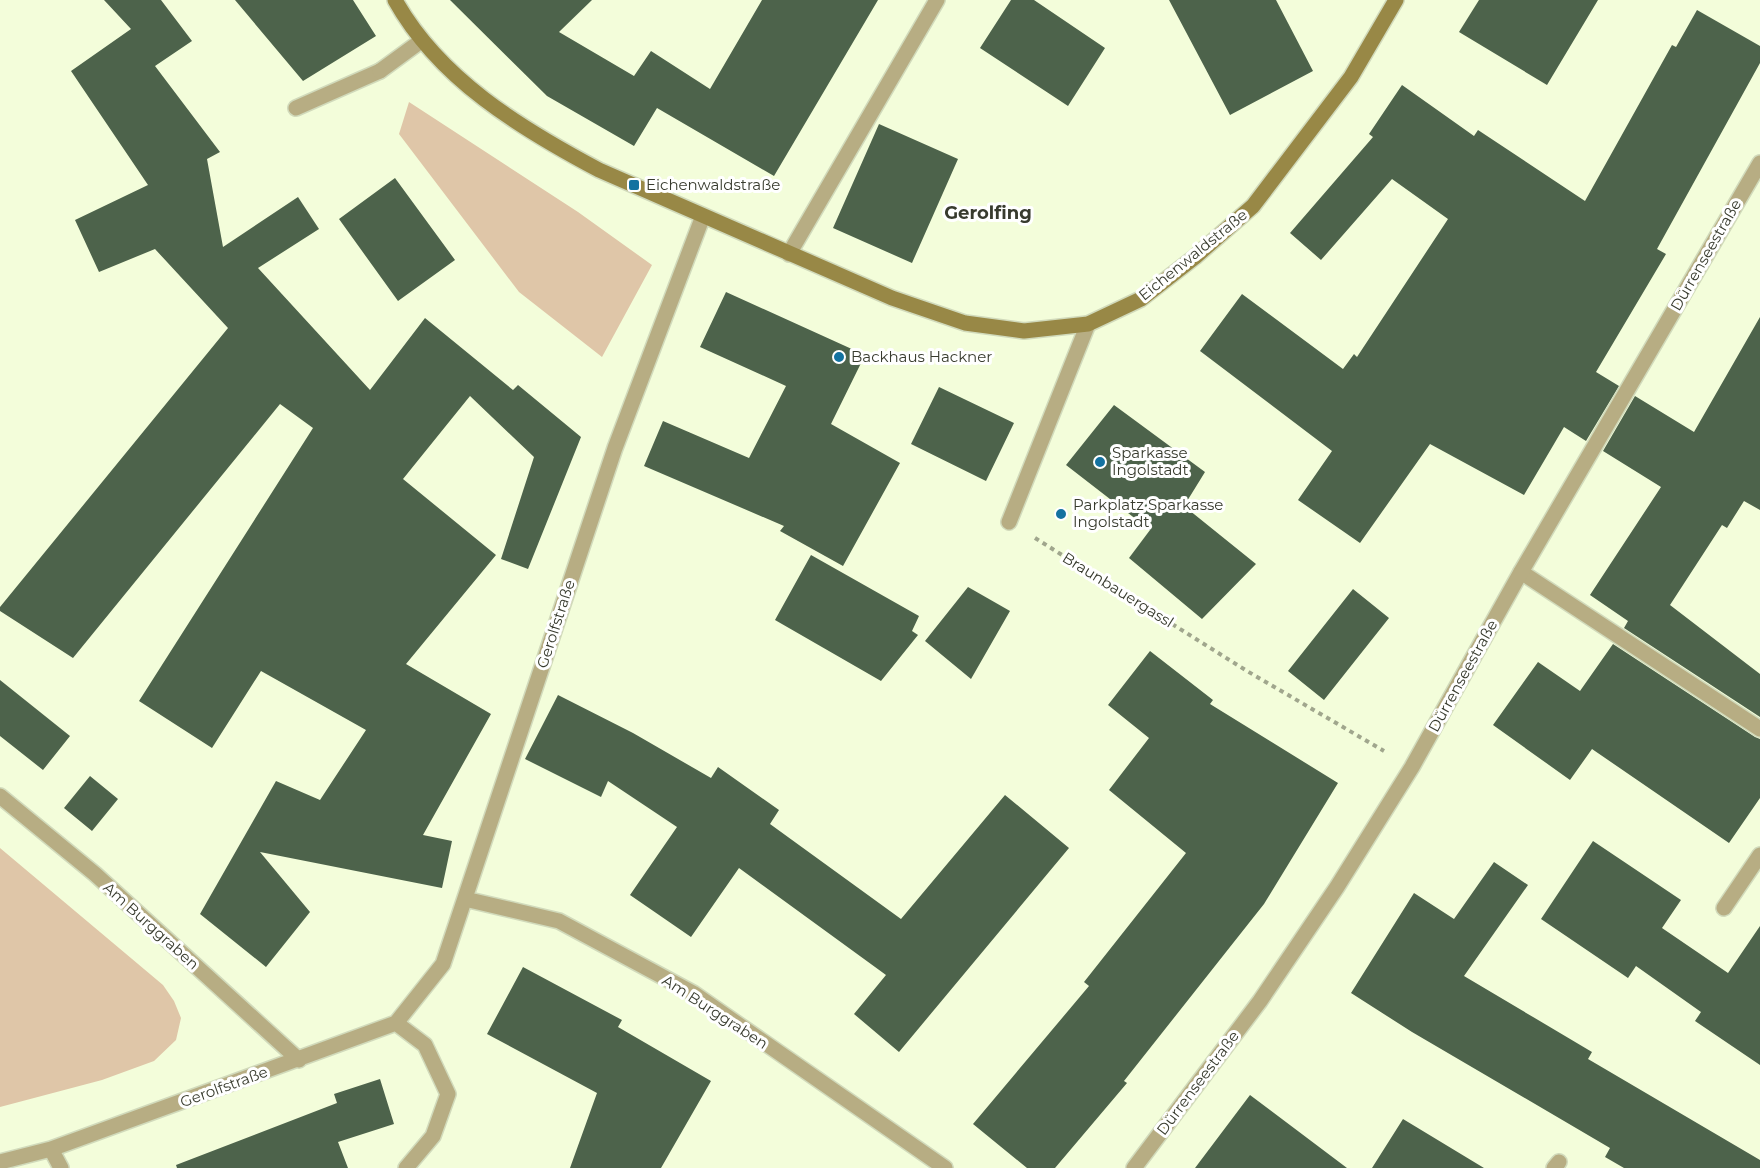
<svg xmlns="http://www.w3.org/2000/svg" width="1760" height="1168" font-family="Montserrat,sans-serif">
	<style>
		.green { fill: #dfc6a8 }
		.building { fill: #4d634b }
		.lines { fill: none; stroke-linecap: round; stroke-linejoin: round }
		.lane-casing { stroke: #d1dabb; stroke-width: 18 }
		.street-casing { stroke: #d1dabb; stroke-width: 18 }
		.secondary-casing { stroke: #d1dabb; stroke-width: 18 }
		.path { stroke: #a0a68d; stroke-width: 4; stroke-dasharray: 4.5 4.5; stroke-linecap: butt }
		.lane { stroke: #b7ad83; stroke-width: 15 }
		.street { stroke: #b7ad83; stroke-width: 15 }
		.secondary { stroke: #988846; stroke-width: 15 }
		.poi-dot { fill: #1472a0; stroke: #fff; stroke-width: 2 }
		.labels { text-anchor: middle; stroke-width: 6; stroke-linejoin: round; paint-order: stroke }
		.poi-label { font-size: 15px; fill: #383b2e; stroke: #fff; text-anchor: start }
		.street-label { font-size: 15px; fill: #383b2e; stroke: #fff }
		.quarter-label { font-size: 18px; font-weight: bold; fill: #383b2e; stroke: #fff }
	</style>
	<rect width="100%" height="100%" fill="#f3fdda"/>
	<path class="green" d="M 409,102 L 578,212 L 652,265 L 602,357 L 519,292 L 399,134 Z
		M 0,848 L 163,985 L 174,1001 L 181,1018 L 176,1040 L 154,1061 L 102,1080 L 0,1107 Z"/>
	<path class="building" d="M 104,0 L 161,0 L 192,41 L 155,66 L 220,152 L 207,159 L 223,247 L 298,197 L 319,229 L 258,268 L 370,390 L 425,318 L 513,390 L 518,385 L 581,437 L 528,569 L 501,559 L 534,457 L 470,396 L 403,479 L 496,555 L 406,664 L 491,714 L 423,835 L 452,841 L 442,888 L 260,852 L 310,912 L 266,967 L 200,914 L 276,781 L 320,800 L 366,730 L 261,671 L 212,748 L 139,701 L 313,428 L 280,404 L 73,658 L 0,611 L 0,607 L 228,328 L 155,249 L 99,272 L 75,220 L 148,185 L 71,71 L 131,29 Z
		M 235,0 L 353,0 L 376,36 L 303,81 Z
		M 450,0 L 592,0 L 559,32 L 634,76 L 651,51 L 710,89 L 762,0 L 878,0 L 774,176 L 657,108 L 634,146 L 547,96 Z
		M 1011,0 L 1034,0 L 1105,48 L 1068,106 L 980,48 Z
		M 1169,0 L 1276,0 L 1313,71 L 1230,115 Z
		M 1479,0 L 1598,0 L 1547,85 L 1459,32 Z
		M 1697,10 L 1760,46 L 1760,63 L 1657,249 L 1666,254 L 1596,372 L 1619,386 L 1586,441 L 1564,427 L 1524,495 L 1430,444 L 1360,543 L 1298,500 L 1332,451 L 1200,351 L 1242,294 L 1343,369 L 1354,354 L 1357,357 L 1448,219 L 1392,179 L 1321,260 L 1290,233 L 1373,137 L 1369,134 L 1402,85 L 1474,136 L 1478,130 L 1585,201 L 1672,45 L 1676,47 Z
		M 879,124 L 958,159 L 912,263 L 833,228 Z
		M 395,178 L 455,260 L 398,301 L 339,219 Z
		M 726,292 L 865,355 L 831,424 L 900,463 L 843,566 L 780,531 L 784,526 L 644,466 L 663,421 L 749,458 L 786,386 L 700,347 Z
		M 1760,317 L 1760,510 L 1744,501 L 1727,528 L 1722,525 L 1670,605 L 1760,674 L 1760,717 L 1624,628 L 1628,621 L 1590,595 L 1661,487 L 1603,451 L 1635,396 L 1694,432 Z
		M 939,387 L 1014,423 L 986,481 L 911,444 Z
		M 1114,405 L 1205,472 L 1184,506 L 1256,564 L 1202,619 L 1129,558 L 1150,530 L 1066,465 Z
		M 811,555 L 919,616 L 912,631 L 918,635 L 881,681 L 775,620 Z
		M 968,587 L 1010,611 L 971,679 L 925,641 Z
		M 1353,589 L 1389,618 L 1324,700 L 1288,671 Z
		M 1613,644 L 1755,737 L 1760,739 L 1760,798 L 1729,843 L 1592,749 L 1570,780 L 1493,725 L 1538,662 L 1580,691 Z
		M 1150,651 L 1213,700 L 1210,704 L 1338,783 L 1264,904 L 1124,1081 L 1127,1083 L 1055,1168 L 1027,1168 L 973,1124 L 1089,986 L 1084,982 L 1186,853 L 1109,790 L 1149,738 L 1108,705 Z
		M 0,680 L 70,736 L 43,770 L 0,736 Z
		M 558,695 L 633,733 L 711,778 L 718,767 L 779,810 L 770,824 L 901,919 L 1005,795 L 1069,848 L 899,1052 L 854,1014 L 886,975 L 739,868 L 691,937 L 630,895 L 677,827 L 608,781 L 601,797 L 525,759 Z
		M 90,776 L 118,799 L 92,831 L 64,808 Z
		M 1593,841 L 1681,900 L 1662,928 L 1728,973 L 1760,926 L 1760,1065 L 1695,1021 L 1701,1012 L 1636,966 L 1628,978 L 1541,919 Z
		M 1494,862 L 1528,885 L 1464,976 L 1592,1052 L 1588,1059 L 1760,1160 L 1760,1168 L 1624,1168 L 1605,1157 L 1610,1148 L 1412,1032 L 1351,993 L 1414,893 L 1454,919 Z
		M 523,967 L 622,1020 L 618,1027 L 711,1081 L 661,1168 L 570,1168 L 597,1093 L 487,1034 Z
		M 380,1079 L 394,1124 L 338,1142 L 348,1168 L 177,1168 L 176,1165 L 337,1103 L 334,1094 Z
		M 1250,1095 L 1347,1168 L 1195,1168 Z
		M 1403,1119 L 1484,1168 L 1372,1168 Z"/>
	<g class="lines">
		<defs>
			<path id="lane" d="M 296,108 L 380,71
				M 789,254 L 937,0
				M 1521,572 L 1760,729
				M 1724,908 L 1760,855
				M 1554,1168 L 1559,1162"/>
			<path id="street" d="M 380,71 L 421,41
				M 1009,522 L 1088,324
				M 0,796 L 95,874 L 299,1060
				M 465,899 L 559,921 L 693,993 L 945,1168
				M 396,1023 L 425,1045 L 448,1094 L 433,1136 L 406,1168
				M 51,1149 L 61,1168
				M 0,1162 L 51,1149 L 396,1023 L 443,964 L 615,448 L 703,216
				M 1134,1168 L 1260,1001 L 1337,887 L 1412,767 L 1521,572 L 1760,163"/>
			<path id="secondary" d="M 395,0 C 439,79 520,128 599,170 L 892,298 L 965,323 L 1024,331 L 1088,324 L 1141,299 L 1195,257 L 1253,206 L 1351,77 L 1396,0"/>
		</defs>
		<use href="#lane" class="lane-casing"/>
		<use href="#street" class="street-casing"/>
		<use href="#secondary" class="secondary-casing"/>
		<path class="path" d="M 1035,538 L 1247,671 L 1384,751"/>
		<use href="#lane" class="lane"/>
		<use href="#street" class="street"/>
		<use href="#secondary" class="secondary"/>
	</g>
	<g class="poi-dot">
		<rect x="628" y="179" width="12" height="12" rx="3"/>
		<circle cx="839" cy="357" r="6"/>
		<circle cx="1100" cy="462" r="6"/>
		<circle cx="1061" cy="514" r="6"/>
	</g>
	<g class="labels">
		<g class="poi-label">
			<text x="646" y="190">Eichenwaldstraße</text>
			<text x="851" y="362">Backhaus Hackner</text>
			<text x="1112" y="458">Sparkasse<tspan x="1112" dy="17">Ingolstadt</tspan></text>
			<text x="1073" y="510">Parkplatz Sparkasse<tspan x="1073" dy="17">Ingolstadt</tspan></text>
		</g>
		<g class="street-label">
			<text transform="translate(1193 255) rotate(-39)" y="5">Eichenwaldstraße</text>
			<text transform="translate(1706 255) rotate(-60)" y="5">Dürrenseestraße</text>
			<text transform="translate(1118 590) rotate(32)" y="5">Braunbauergassl</text>
			<text transform="translate(556 624) rotate(-72)" y="5">Gerolfstraße</text>
			<text transform="translate(1463 676) rotate(-61)" y="5">Dürrenseestraße</text>
			<text transform="translate(151 926) rotate(42)" y="5">Am Burggraben</text>
			<text transform="translate(715 1012) rotate(33)" y="5">Am Burggraben</text>
			<text transform="translate(1198 1083) rotate(-53)" y="5">Dürrenseestraße</text>
			<text transform="translate(224 1087) rotate(-20)" y="5">Gerolfstraße</text>
		</g>
		<g class="quarter-label">
			<text x="988" y="219">Gerolfing</text>
		</g>
	</g>
</svg>
